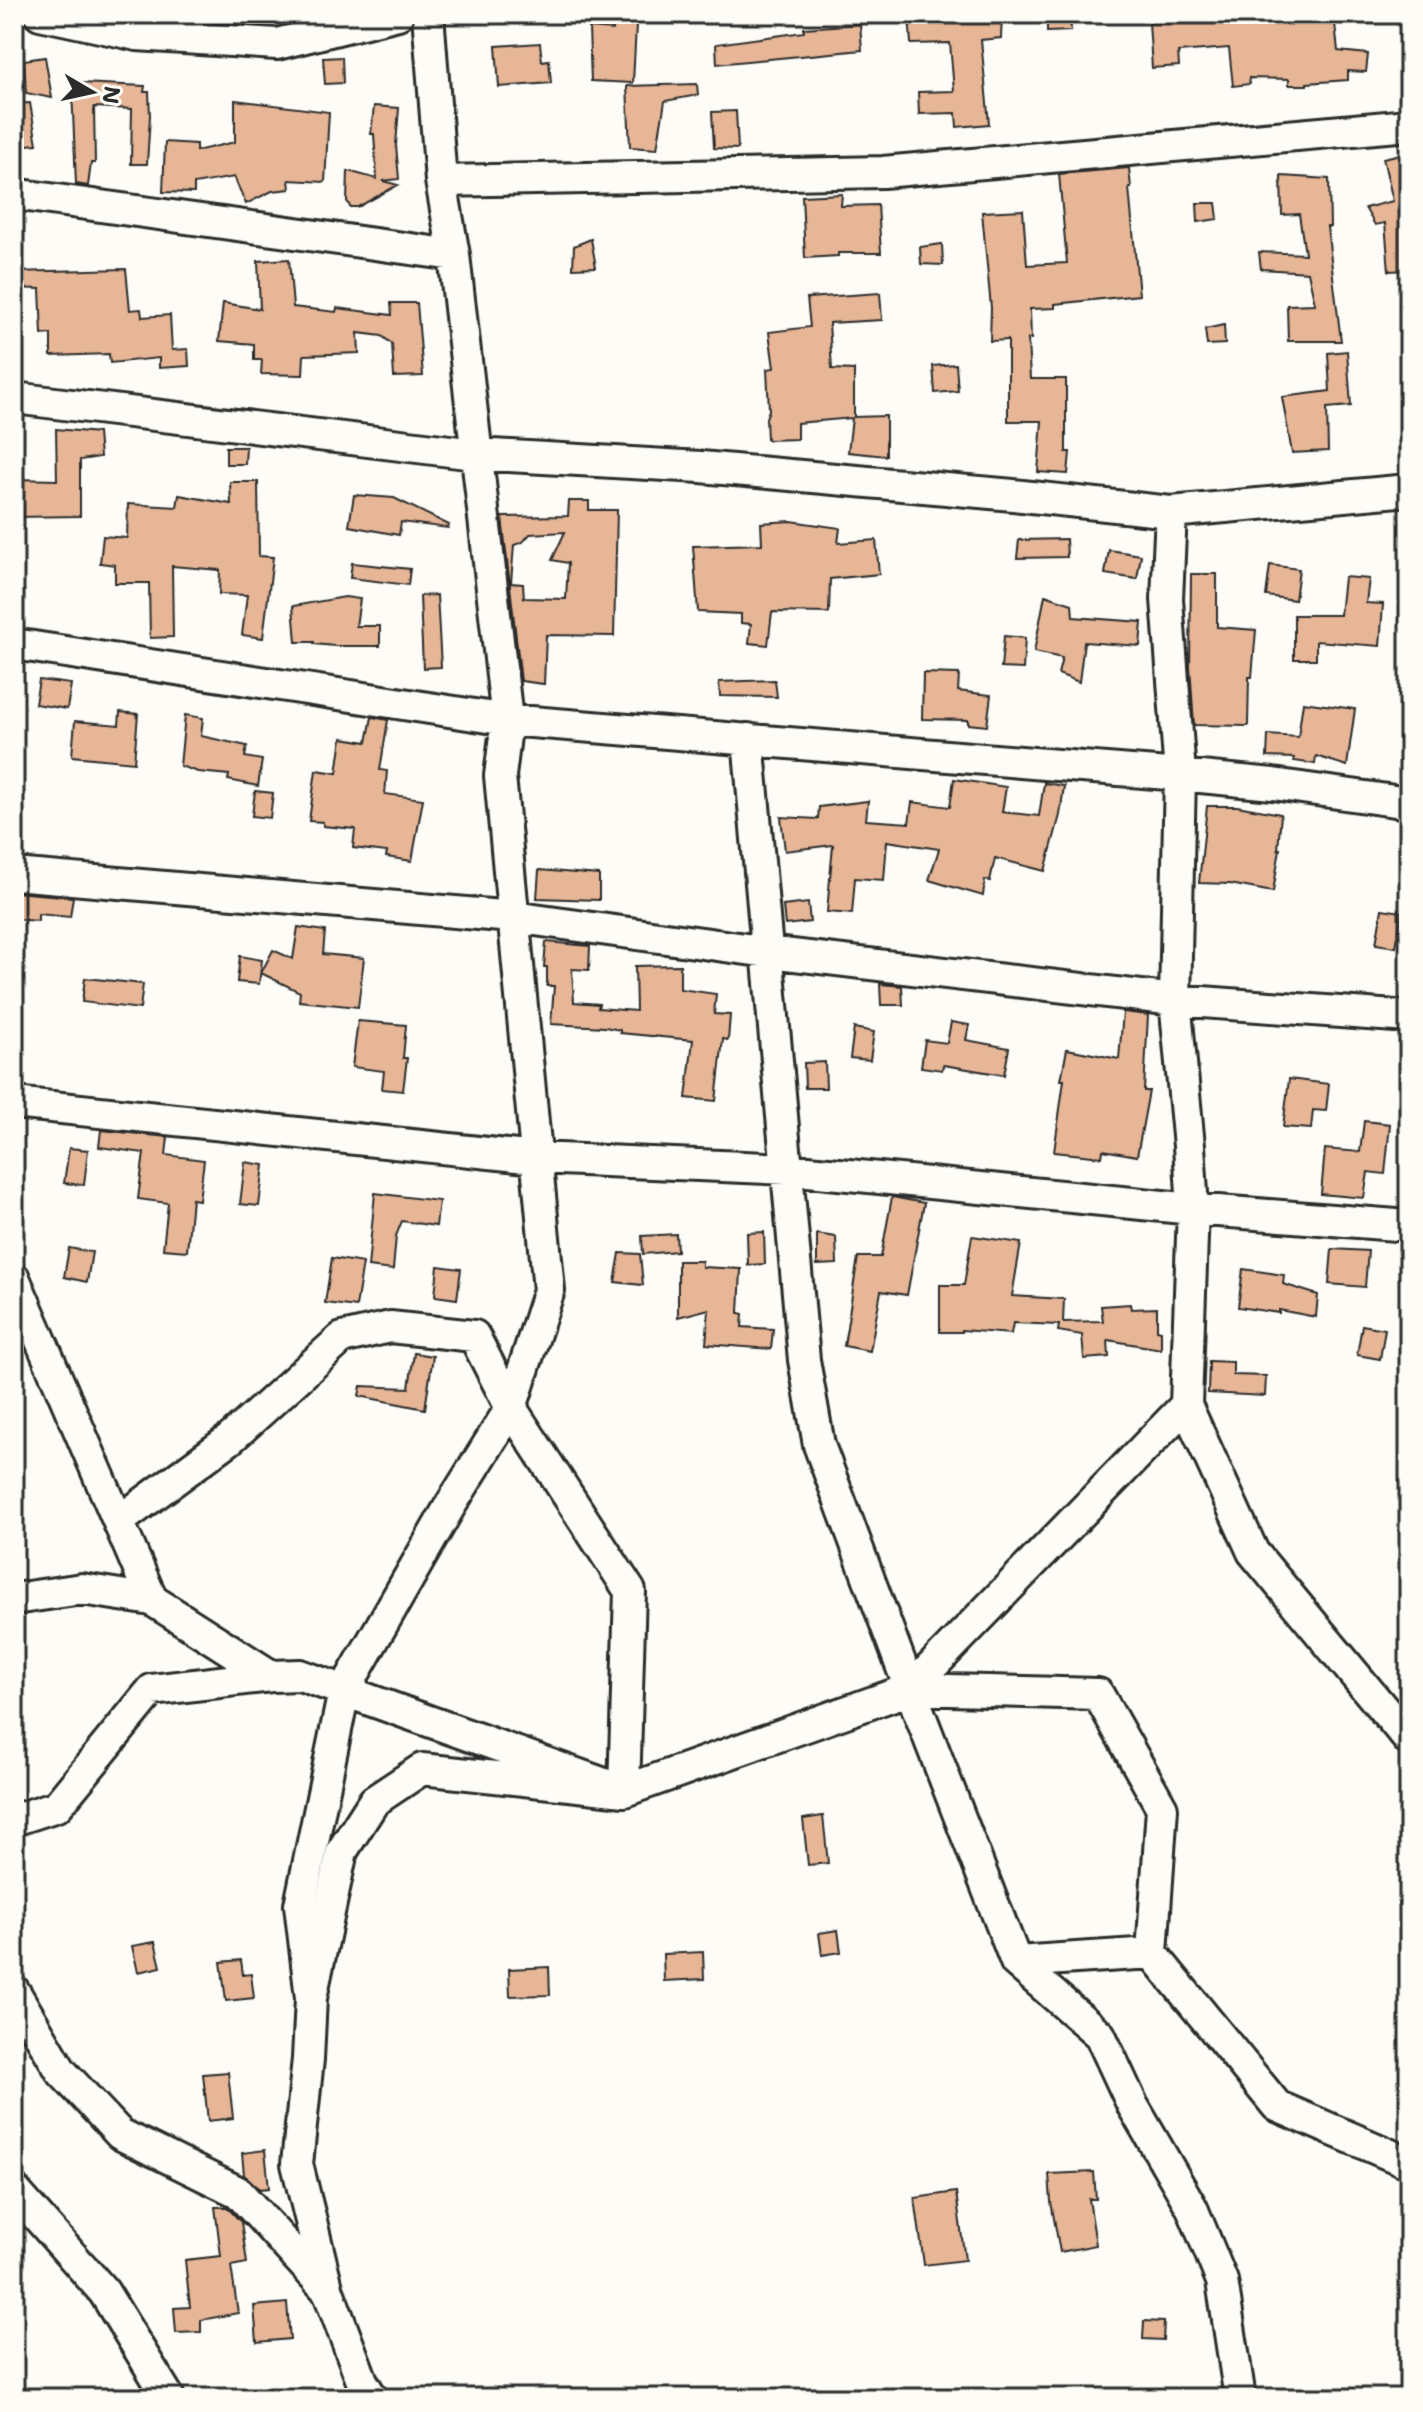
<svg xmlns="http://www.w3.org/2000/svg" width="1423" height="2412" font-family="'Shantell Sans',sans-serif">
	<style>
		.building { fill: #e6b696; stroke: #2b2b2b; stroke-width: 2; fill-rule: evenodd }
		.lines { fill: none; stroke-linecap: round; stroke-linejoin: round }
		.minor-casing { stroke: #2b2b2b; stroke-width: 36 }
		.minor { stroke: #fdfcf7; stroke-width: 30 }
	</style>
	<rect width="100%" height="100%" fill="#fdfcf7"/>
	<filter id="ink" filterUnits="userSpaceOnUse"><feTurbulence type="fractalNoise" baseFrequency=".0125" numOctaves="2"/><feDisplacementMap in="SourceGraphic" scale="16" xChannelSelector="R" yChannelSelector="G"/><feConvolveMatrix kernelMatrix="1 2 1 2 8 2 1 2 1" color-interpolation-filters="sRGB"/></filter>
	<g filter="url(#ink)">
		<path class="building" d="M 614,14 L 631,14 L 631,25 L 636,25 L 633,83 L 591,81 L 589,28 L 613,30 Z
			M 909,14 L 976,14 L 977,19 L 1002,14 L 1001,38 L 981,40 L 989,124 L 957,127 L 956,113 L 919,114 L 918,92 L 954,91 L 950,43 L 911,44 Z
			M 1047,14 L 1070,14 L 1071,31 L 1047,32 Z
			M 1186,14 L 1278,14 L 1278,18 L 1334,14 L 1338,51 L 1368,54 L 1366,72 L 1348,71 L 1348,80 L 1307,83 L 1307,85 L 1289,85 L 1289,79 L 1249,78 L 1250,84 L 1233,86 L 1229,48 L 1178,52 L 1179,66 L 1152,68 L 1149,23 L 1187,20 Z
			M 860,24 L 862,50 L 717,64 L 716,44 L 804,32 L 804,28 Z
			M 540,43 L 542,61 L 549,60 L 551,83 L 499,87 L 496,46 Z
			M 45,57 L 52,98 L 26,93 L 24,60 Z
			M 342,57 L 343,83 L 325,84 L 323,58 Z
			M 80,83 L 145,86 L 144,92 L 149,92 L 150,116 L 147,164 L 131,164 L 132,109 L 94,107 L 95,163 L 91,163 L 88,186 L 76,184 L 72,88 L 78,89 Z
			M 697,84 L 698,95 L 665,101 L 657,149 L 630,147 L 627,86 Z
			M 235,100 L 329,112 L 325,182 L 289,180 L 290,189 L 272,191 L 246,204 L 234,177 L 194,184 L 194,193 L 163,192 L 165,142 L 196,144 L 196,151 L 235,142 Z
			M 30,103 L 37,144 L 16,146 L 14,104 Z
			M 374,106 L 399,108 L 396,145 L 399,179 L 383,181 L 398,185 L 358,207 L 350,207 L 347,201 L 348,171 L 377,179 L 374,134 L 371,134 Z
			M 736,111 L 738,149 L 714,148 L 712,112 Z
			M 1401,154 L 1406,178 L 1409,270 L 1389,271 L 1385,223 L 1375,225 L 1365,208 L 1393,201 L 1383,158 Z
			M 1129,168 L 1131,188 L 1129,188 L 1139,295 L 1055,304 L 1055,308 L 1030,309 L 1031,339 L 1028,339 L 1030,379 L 1066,379 L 1066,452 L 1070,452 L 1068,474 L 1038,472 L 1042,421 L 1008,421 L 1008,340 L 990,341 L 991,308 L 982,212 L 1023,210 L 1027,265 L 1067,263 L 1059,174 Z
			M 1281,176 L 1329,179 L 1330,227 L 1327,227 L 1341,341 L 1288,341 L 1287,305 L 1315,304 L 1308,272 L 1261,269 L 1259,252 L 1305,254 L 1299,214 L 1282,215 Z
			M 842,194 L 841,206 L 878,205 L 881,253 L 838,253 L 838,256 L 805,258 L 802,196 Z
			M 1197,203 L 1216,203 L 1218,219 L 1198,222 Z
			M 591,239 L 596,267 L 573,268 L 574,246 Z
			M 942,244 L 943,265 L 921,264 L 920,247 Z
			M 289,259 L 293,307 L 336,312 L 337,308 L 392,315 L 391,303 L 417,303 L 423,376 L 394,377 L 392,344 L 382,336 L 358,333 L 359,353 L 304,355 L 303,375 L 261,374 L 262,360 L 254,360 L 254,344 L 219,341 L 223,303 L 260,309 L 258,261 Z
			M 126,269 L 130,310 L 141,309 L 142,317 L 170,315 L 172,350 L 188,349 L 189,366 L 159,368 L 159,358 L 110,363 L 109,354 L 51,356 L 51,334 L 42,335 L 40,289 L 14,288 L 14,272 Z
			M 880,293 L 882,320 L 829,323 L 832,369 L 854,370 L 854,417 L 886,416 L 886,456 L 848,452 L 852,418 L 797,423 L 797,439 L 767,440 L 766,418 L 769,410 L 767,369 L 774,368 L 769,332 L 810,327 L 807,298 Z
			M 1224,325 L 1225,344 L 1207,345 L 1205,329 Z
			M 1347,351 L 1351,406 L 1327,408 L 1328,451 L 1292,453 L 1282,397 L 1330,391 L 1328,353 Z
			M 956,364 L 958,391 L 935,393 L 933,366 Z
			M 56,429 L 98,433 L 100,457 L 80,460 L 80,516 L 14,517 L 14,479 L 57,480 Z
			M 226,447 L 246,447 L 245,464 L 226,464 Z
			M 230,482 L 258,482 L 259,556 L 273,557 L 263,638 L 242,635 L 247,595 L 219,594 L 220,570 L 172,566 L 173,637 L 150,638 L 149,583 L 115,583 L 115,565 L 100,563 L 103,536 L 127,538 L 128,504 L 177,507 L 179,495 L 231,504 Z
			M 354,495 L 394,498 L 449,525 L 448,528 L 401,522 L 399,535 L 349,526 Z
			M 569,501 L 589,501 L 589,510 L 617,510 L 614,636 L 546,635 L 544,684 L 521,681 L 502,517 L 568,516 ZM 565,532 L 552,560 L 568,563 L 566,599 L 524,598 L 523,584 L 511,583 L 514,545 L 523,542 L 530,534 Z
			M 791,521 L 840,528 L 838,543 L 876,540 L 879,574 L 830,579 L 829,613 L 772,612 L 768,645 L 749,643 L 751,624 L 741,623 L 741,614 L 698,612 L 693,546 L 762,544 L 761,523 Z
			M 1066,539 L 1067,557 L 1017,558 L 1019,540 Z
			M 1109,550 L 1141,555 L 1137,579 L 1105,574 Z
			M 352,563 L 410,569 L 408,585 L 350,578 Z
			M 1270,565 L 1299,569 L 1295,600 L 1266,596 Z
			M 1191,574 L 1217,574 L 1217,627 L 1256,630 L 1252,677 L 1249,677 L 1248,726 L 1194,725 L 1190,666 Z
			M 1344,577 L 1369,579 L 1366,603 L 1383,604 L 1380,646 L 1316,641 L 1316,659 L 1294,659 L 1294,615 L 1340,615 Z
			M 437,595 L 441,667 L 423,668 L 420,596 Z
			M 1045,595 L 1072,604 L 1073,617 L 1142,622 L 1140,646 L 1084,642 L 1079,682 L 1058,674 L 1062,658 L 1034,652 Z
			M 345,597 L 360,599 L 356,626 L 380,626 L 380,646 L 335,646 L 314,644 L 314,642 L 296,642 L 293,606 Z
			M 1004,636 L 1025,638 L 1023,669 L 1001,668 Z
			M 923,673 L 959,674 L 958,691 L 991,695 L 987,726 L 968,724 L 968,720 L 922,719 Z
			M 39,680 L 71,684 L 67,709 L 35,704 Z
			M 775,680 L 777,697 L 720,696 L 719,682 Z
			M 1303,702 L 1355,709 L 1347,766 L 1316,756 L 1315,764 L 1294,761 L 1294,758 L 1267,757 L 1268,735 L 1298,737 Z
			M 120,712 L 138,714 L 134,762 L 72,756 L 75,721 L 119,725 Z
			M 185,715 L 203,718 L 201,736 L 247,746 L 245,757 L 262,760 L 258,786 L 228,780 L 229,775 L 198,772 L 180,766 Z
			M 372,717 L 388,720 L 380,770 L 387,771 L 385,794 L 423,799 L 412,861 L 386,857 L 387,852 L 353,848 L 355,829 L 323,826 L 323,822 L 309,821 L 316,770 L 337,773 L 342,738 L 367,742 Z
			M 954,779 L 1006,787 L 1002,812 L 1039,816 L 1044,783 L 1064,786 L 1060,815 L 1045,871 L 995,858 L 990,881 L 985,880 L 983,896 L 929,880 L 939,849 L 887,841 L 884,880 L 855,878 L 852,914 L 827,912 L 833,845 L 785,851 L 781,817 L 818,819 L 819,807 L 868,801 L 866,820 L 909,823 L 912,802 L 950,807 Z
			M 255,791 L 273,793 L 270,818 L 252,816 Z
			M 1207,806 L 1237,806 L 1281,814 L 1278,849 L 1280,849 L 1273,892 L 1230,884 L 1199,883 Z
			M 539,870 L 599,875 L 599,900 L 537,898 Z
			M 14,892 L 73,897 L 70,917 L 38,914 L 38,921 L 14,919 Z
			M 808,903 L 810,922 L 785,925 L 783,906 Z
			M 1382,909 L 1402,912 L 1396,947 L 1376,944 Z
			M 298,927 L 325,931 L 323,954 L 364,958 L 358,1007 L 299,1001 L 300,992 L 261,973 L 273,950 L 293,959 Z
			M 546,942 L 590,946 L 589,970 L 572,969 L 574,1002 L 599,1004 L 598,1008 L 636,1011 L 635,966 L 680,965 L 680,989 L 716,994 L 714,1014 L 730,1015 L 728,1040 L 723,1039 L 716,1101 L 686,1098 L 693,1040 L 620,1033 L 620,1030 L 605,1027 L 551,1024 L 554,986 L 547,986 L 547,967 L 544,967 Z
			M 240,956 L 262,960 L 259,984 L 237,982 Z
			M 85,978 L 143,984 L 140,1009 L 82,1002 Z
			M 880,984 L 902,986 L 903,1005 L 881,1005 Z
			M 1123,1012 L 1148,1015 L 1144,1091 L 1149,1091 L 1137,1156 L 1103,1150 L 1102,1157 L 1054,1152 L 1064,1080 L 1061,1080 L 1067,1049 L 1119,1059 Z
			M 358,1021 L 406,1025 L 403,1058 L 407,1058 L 403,1091 L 382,1089 L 384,1071 L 352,1067 Z
			M 951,1022 L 969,1025 L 966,1040 L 1009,1048 L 1004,1075 L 943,1065 L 942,1070 L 921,1067 L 925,1040 L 947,1043 Z
			M 854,1028 L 874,1032 L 870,1060 L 850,1058 Z
			M 825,1062 L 826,1088 L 805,1088 L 804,1063 Z
			M 1289,1079 L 1329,1084 L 1326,1111 L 1313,1110 L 1311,1129 L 1283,1127 Z
			M 1364,1121 L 1390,1124 L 1385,1174 L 1368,1172 L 1364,1198 L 1321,1194 L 1325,1149 L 1360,1152 Z
			M 101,1130 L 168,1137 L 166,1155 L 204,1160 L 199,1200 L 192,1199 L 187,1251 L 163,1249 L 168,1203 L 138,1199 L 144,1153 L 99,1147 Z
			M 69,1148 L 88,1150 L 84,1185 L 64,1183 Z
			M 245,1162 L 264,1165 L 259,1206 L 240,1204 Z
			M 375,1193 L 439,1201 L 436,1226 L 402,1221 L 396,1236 L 393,1270 L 368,1267 Z
			M 892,1197 L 924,1203 L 907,1295 L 881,1291 L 870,1351 L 844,1346 L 858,1257 L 881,1257 Z
			M 764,1232 L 765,1264 L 748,1265 L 747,1233 Z
			M 676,1234 L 677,1251 L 643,1254 L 642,1236 Z
			M 817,1234 L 836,1237 L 837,1264 L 817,1265 Z
			M 972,1236 L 1021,1243 L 1012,1296 L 1064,1299 L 1063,1322 L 1103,1321 L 1101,1306 L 1130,1304 L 1131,1309 L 1157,1308 L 1157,1330 L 1161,1331 L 1161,1349 L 1108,1340 L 1109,1357 L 1084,1359 L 1082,1335 L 1058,1331 L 1059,1325 L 1013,1323 L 1011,1334 L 962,1330 L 962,1332 L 940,1332 L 940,1285 L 964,1285 Z
			M 69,1248 L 92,1252 L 87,1282 L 64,1277 Z
			M 1332,1249 L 1368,1251 L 1365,1287 L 1329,1284 Z
			M 620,1253 L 640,1254 L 643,1285 L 615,1282 Z
			M 332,1258 L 363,1263 L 356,1307 L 325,1303 Z
			M 678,1261 L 702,1261 L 702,1267 L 741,1269 L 739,1313 L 743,1314 L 742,1327 L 773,1329 L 771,1349 L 706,1344 L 709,1309 L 678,1317 Z
			M 438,1266 L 461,1269 L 457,1299 L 435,1296 Z
			M 1243,1269 L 1284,1275 L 1283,1284 L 1318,1295 L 1316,1317 L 1279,1310 L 1279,1313 L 1238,1307 Z
			M 1362,1325 L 1385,1329 L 1380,1359 L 1357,1355 Z
			M 414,1353 L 433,1356 L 425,1409 L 359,1396 L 361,1386 L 409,1388 Z
			M 1209,1361 L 1233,1362 L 1233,1375 L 1266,1376 L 1265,1396 L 1208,1393 Z
			M 823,1816 L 828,1863 L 808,1865 L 803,1819 Z
			M 838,1930 L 841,1952 L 822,1955 L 819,1933 Z
			M 155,1942 L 161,1967 L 138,1972 L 132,1946 Z
			M 703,1952 L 704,1979 L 664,1981 L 663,1954 Z
			M 241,1960 L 243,1975 L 251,1974 L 254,1998 L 226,2001 L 221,1962 Z
			M 549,1967 L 550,1995 L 510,1996 L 509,1969 Z
			M 228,2072 L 233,2118 L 208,2121 L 203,2074 Z
			M 265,2150 L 269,2188 L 260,2189 L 244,2175 L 242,2153 Z
			M 1094,2172 L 1096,2199 L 1089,2199 L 1096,2245 L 1060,2252 L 1051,2202 L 1049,2174 Z
			M 956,2192 L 965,2260 L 924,2265 L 915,2198 Z
			M 215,2207 L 227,2207 L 241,2222 L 247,2263 L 231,2266 L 238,2313 L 201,2320 L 201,2332 L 176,2333 L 174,2308 L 190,2307 L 185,2260 L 221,2256 Z
			M 287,2303 L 290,2339 L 257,2342 L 254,2306 Z
			M 1144,2321 L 1164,2322 L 1163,2340 L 1143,2339 Z"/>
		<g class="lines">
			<defs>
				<path id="minor" d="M 40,14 L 137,35 L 277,44 L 398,14
					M 441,181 L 883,172 L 1409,125
					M 14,194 L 454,255
					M 14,398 L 475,454 L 701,467 L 1013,495 L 1171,512
					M 1409,490 L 1171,512 L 1167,599 L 1180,775 L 1175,1000 L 1189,1146 L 1193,1209 L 1186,1405 L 1253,1552 L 1409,1740
					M 14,644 L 507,720 L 1180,775 L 1273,784 L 1409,803
					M 748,739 L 804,1360 L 819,1445 L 910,1689 L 1016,1962 L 1152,1953 L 1277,2106 L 1409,2163
					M 14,874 L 513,917 L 768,952 L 1175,1000 L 1409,1017
					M 14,1103 L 536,1158 L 788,1169 L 1193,1209 L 1409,1226
					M 14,1278 L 152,1600
					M 119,1521 L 230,1439 L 342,1338 L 390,1327 L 474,1336 L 511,1408 L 549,1290 L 500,776 L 507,720 L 454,255 L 441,181 L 428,14
					M 14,1599 L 82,1589 L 152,1600 L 271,1676
					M 910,1689 L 1098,1694 L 1162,1808 L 1152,1953
					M 14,1820 L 57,1806 L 152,1690 L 271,1676 L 300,1675 L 624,1791 L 910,1689 L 1186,1405
					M 1016,1962 L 1100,2035 L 1133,2106 L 1192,2208 L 1222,2281 L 1240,2398
					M 14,1991 L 61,2071 L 120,2134 L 238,2192 L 328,2291 L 362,2381 L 372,2398
					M 311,1998 L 342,1851 L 374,1801 L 422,1769 L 624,1791 L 630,1591 L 511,1408 L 450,1506 L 344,1691 L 300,1905 L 311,1998 L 308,2059 L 297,2164 L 328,2291
					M 14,2190 L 104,2292 L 169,2398"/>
			</defs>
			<use href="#minor" class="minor-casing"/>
			<use href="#minor" class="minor"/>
		</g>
	</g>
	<rect width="1423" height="2412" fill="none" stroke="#fdfcf7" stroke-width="48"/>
	<rect x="24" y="24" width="1375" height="2364" fill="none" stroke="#2b2b2b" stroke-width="3" filter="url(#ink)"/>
	<g transform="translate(92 92) rotate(99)" stroke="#fdfcf7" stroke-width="6" paint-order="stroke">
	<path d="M0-6L14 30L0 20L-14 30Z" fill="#2b2b2b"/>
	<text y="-12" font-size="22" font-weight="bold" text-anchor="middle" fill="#2b2b2b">N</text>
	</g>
</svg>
